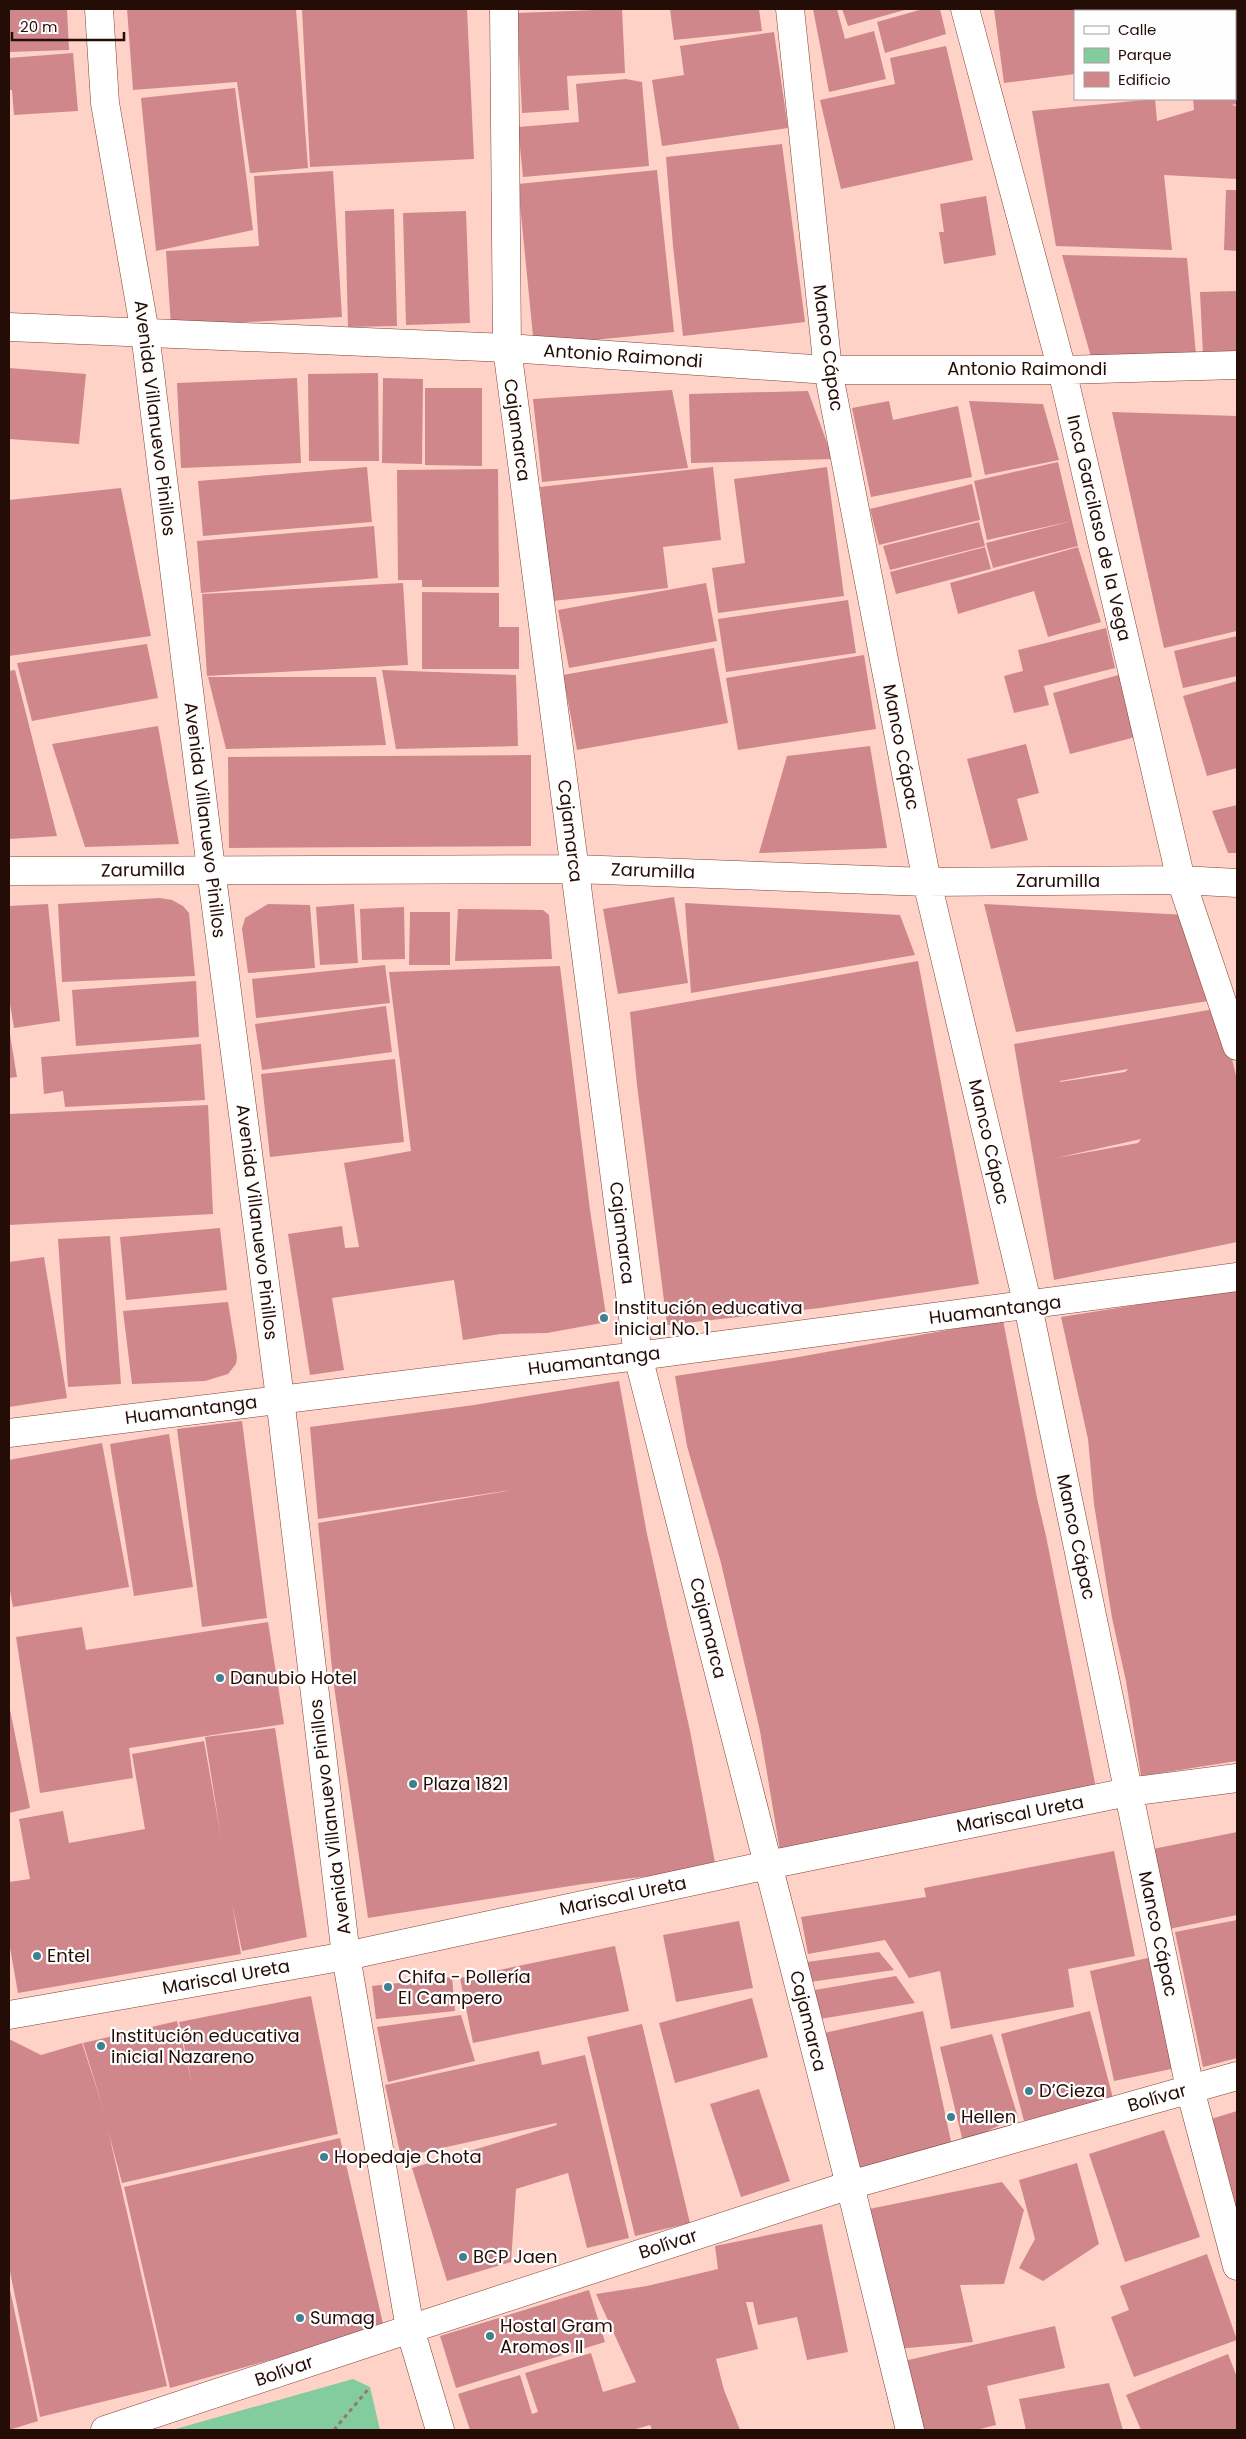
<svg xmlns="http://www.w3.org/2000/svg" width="1246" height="2439" font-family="Poppins,sans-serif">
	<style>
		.green { fill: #83cc9d }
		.building { fill: #cf878c; fill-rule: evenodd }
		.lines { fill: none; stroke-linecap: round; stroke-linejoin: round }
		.minor-casing { stroke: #7e4232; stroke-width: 29 }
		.tertiary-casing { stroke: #7e4232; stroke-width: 29 }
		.path { stroke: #99766d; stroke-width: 3; stroke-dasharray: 4 4; stroke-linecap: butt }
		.minor { stroke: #fff; stroke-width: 28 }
		.tertiary { stroke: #fff; stroke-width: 28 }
		.poi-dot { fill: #3e8191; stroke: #fefefe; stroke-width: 2 }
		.labels { text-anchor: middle; stroke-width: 4.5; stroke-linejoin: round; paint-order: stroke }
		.street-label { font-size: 18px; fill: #250d07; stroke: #fefefe }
		.poi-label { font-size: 18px; fill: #250d07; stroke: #fefefe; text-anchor: start }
	</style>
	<rect width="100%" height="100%" fill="#fed2c6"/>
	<path class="green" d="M 353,2379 L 370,2387 L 380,2430 L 172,2430 Z"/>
	<path class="building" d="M 9,9 L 67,9 L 69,50 L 9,52 Z
		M 127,9 L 296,9 L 308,168 L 250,173 L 237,82 L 133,90 Z
		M 302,9 L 467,9 L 474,159 L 310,167 Z
		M 622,9 L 625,73 L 567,76 L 569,110 L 522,113 L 517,13 Z
		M 670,9 L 759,9 L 762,31 L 674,40 Z
		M 813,9 L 837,9 L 845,39 L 874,31 L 886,79 L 829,92 Z
		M 842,9 L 908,9 L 848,26 Z
		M 923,9 L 940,9 L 946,34 L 885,53 L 877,22 Z
		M 994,9 L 1237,9 L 1237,38 L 1235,38 L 1235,11 L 1075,11 L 1075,74 L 1004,83 Z
		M 774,32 L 788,128 L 662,146 L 652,80 L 684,75 L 680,46 Z
		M 946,46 L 973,160 L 841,189 L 820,100 L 895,84 L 890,58 Z
		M 73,53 L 78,111 L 14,115 L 12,90 L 9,90 L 9,58 Z
		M 1235,56 L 1237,56 L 1237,104 L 1231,105 L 1237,106 L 1237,179 L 1164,175 L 1172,250 L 1056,246 L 1032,111 L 1155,99 L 1157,121 L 1194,110 L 1193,99 L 1235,99 Z
		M 626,79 L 642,82 L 649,166 L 523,177 L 518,127 L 579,122 L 576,84 Z
		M 235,88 L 253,230 L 156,251 L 141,98 Z
		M 782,144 L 805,322 L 683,336 L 673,246 L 666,157 Z
		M 657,170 L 674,332 L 534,346 L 518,184 Z
		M 333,171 L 342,317 L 171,326 L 166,251 L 259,246 L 254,176 Z
		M 1226,190 L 1237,190 L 1237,251 L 1224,250 Z
		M 986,196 L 996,255 L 944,264 L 939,232 L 944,232 L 940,204 Z
		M 394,209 L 397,326 L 348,327 L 345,211 Z
		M 466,211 L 470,323 L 406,325 L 403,213 Z
		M 1062,255 L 1187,258 L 1196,354 L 1091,357 Z
		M 1237,291 L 1237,357 L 1203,355 L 1200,292 Z
		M 9,368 L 86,374 L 79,444 L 9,439 Z
		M 378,373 L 379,461 L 309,461 L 308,374 Z
		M 297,378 L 301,463 L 181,468 L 177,383 Z
		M 383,378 L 423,379 L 422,464 L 382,463 Z
		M 425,388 L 482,388 L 482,466 L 425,465 Z
		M 672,390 L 688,468 L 542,482 L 533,399 Z
		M 808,391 L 833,459 L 691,463 L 689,394 Z
		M 889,401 L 893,420 L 958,406 L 972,477 L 871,497 L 852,408 Z
		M 969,401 L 1043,404 L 1059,460 L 985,475 Z
		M 1112,412 L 1237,416 L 1237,631 L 1164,648 Z
		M 1058,462 L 1072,521 L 987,540 L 974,481 Z
		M 367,467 L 372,522 L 203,536 L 198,481 Z
		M 713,467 L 721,540 L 663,547 L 668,588 L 553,601 L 540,487 Z
		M 827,467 L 844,596 L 718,613 L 712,568 L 745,563 L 734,479 Z
		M 498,469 L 499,587 L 422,587 L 422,580 L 398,580 L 397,470 Z
		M 972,484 L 980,520 L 879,545 L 870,509 Z
		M 121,488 L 151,636 L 9,656 L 9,500 Z
		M 1072,521 L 1078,546 L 993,568 L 986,543 Z
		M 979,522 L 985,546 L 890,570 L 883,546 Z
		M 374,526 L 378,578 L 201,593 L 197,541 Z
		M 985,547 L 991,569 L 896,594 L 890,572 Z
		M 1078,547 L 1101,622 L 1048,637 L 1034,591 L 958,614 L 950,583 Z
		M 403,583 L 408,665 L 207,676 L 202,594 Z
		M 706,583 L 717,641 L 569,668 L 558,610 Z
		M 422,592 L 499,593 L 499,627 L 519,627 L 519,669 L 422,669 Z
		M 848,600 L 856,653 L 726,672 L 718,619 Z
		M 1106,628 L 1115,668 L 1044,686 L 1049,705 L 1014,713 L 1004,676 L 1023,671 L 1018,650 Z
		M 1237,636 L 1237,676 L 1183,688 L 1174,651 Z
		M 147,644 L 158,698 L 32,721 L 17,663 Z
		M 714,648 L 728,723 L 577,750 L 563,675 Z
		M 864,655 L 876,729 L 738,750 L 726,678 Z
		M 15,670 L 57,836 L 9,839 L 9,671 Z
		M 382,670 L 516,675 L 518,746 L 396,749 Z
		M 1126,673 L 1143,735 L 1070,754 L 1053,693 Z
		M 208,677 L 376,677 L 386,745 L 226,749 Z
		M 1237,681 L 1237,768 L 1207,776 L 1183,696 Z
		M 158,726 L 179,844 L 85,847 L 52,744 Z
		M 1026,744 L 1039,793 L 1017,799 L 1028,840 L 991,849 L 967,759 Z
		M 870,746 L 887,848 L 759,853 L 787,756 Z
		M 531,755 L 531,846 L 229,848 L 228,757 Z
		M 1237,805 L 1237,853 L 1228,853 L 1212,811 Z
		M 674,897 L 688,983 L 618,994 L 603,909 Z
		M 160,898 L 172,900 L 183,906 L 189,913 L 195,976 L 62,982 L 58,904 Z
		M 685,903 L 900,915 L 915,955 L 691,993 Z
		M 48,904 L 60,1021 L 14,1028 L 9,998 L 9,906 Z
		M 268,904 L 310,905 L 315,968 L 248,973 L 242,929 L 245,918 Z
		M 354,904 L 358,963 L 320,965 L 316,907 Z
		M 984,904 L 1186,915 L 1208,1001 L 1016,1032 Z
		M 404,907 L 405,959 L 362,960 L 360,909 Z
		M 458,909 L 543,910 L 549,915 L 552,959 L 455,961 Z
		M 410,912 L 450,912 L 450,965 L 409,965 Z
		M 918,961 L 979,1284 L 820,1308 L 667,1325 L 637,1085 L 630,1012 Z
		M 385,965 L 390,1003 L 256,1018 L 252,979 Z
		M 560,966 L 590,1210 L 607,1322 L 547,1333 L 500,1334 L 463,1340 L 454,1280 L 332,1298 L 344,1370 L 310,1375 L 288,1234 L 342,1226 L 345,1248 L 359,1247 L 344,1163 L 411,1151 L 389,972 Z
		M 196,981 L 199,1037 L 76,1046 L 72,990 Z
		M 386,1006 L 392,1052 L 262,1070 L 255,1024 Z
		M 1220,1008 L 1237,1080 L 1237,1242 L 1054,1280 L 1014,1044 ZM 1128,1069 L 1125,1072 L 1060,1082 L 1060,1081 ZM 1141,1139 L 1138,1143 L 1056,1158 Z
		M 10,1035 L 17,1077 L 9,1078 L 9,1036 Z
		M 201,1044 L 205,1100 L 65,1107 L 63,1091 L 44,1094 L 41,1057 Z
		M 395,1059 L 404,1142 L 270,1157 L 261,1074 Z
		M 208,1105 L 213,1214 L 9,1225 L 9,1114 Z
		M 220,1228 L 227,1290 L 126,1300 L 120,1237 Z
		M 110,1236 L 121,1384 L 68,1387 L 58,1239 Z
		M 44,1257 L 67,1398 L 9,1407 L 9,1262 Z
		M 1237,1289 L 1237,1761 L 1141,1776 L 1126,1681 L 1112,1618 L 1094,1504 L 1088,1439 L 1061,1317 Z
		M 228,1302 L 237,1357 L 236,1364 L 228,1374 L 205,1381 L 132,1384 L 123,1311 Z
		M 1003,1320 L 1037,1498 L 1046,1536 L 1097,1793 L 780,1851 L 760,1731 L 721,1563 L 687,1446 L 675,1376 L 793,1358 Z
		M 619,1381 L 647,1534 L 690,1731 L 716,1868 L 583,1884 L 368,1918 L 333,1679 L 318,1523 L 519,1489 L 318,1519 L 310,1427 L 474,1405 Z
		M 242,1421 L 267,1618 L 202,1627 L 177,1429 Z
		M 169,1434 L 193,1587 L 134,1596 L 110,1444 Z
		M 102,1443 L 129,1587 L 13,1607 L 9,1586 L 9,1460 Z
		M 268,1622 L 284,1724 L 129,1748 L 133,1778 L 40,1793 L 16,1637 L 82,1627 L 86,1650 Z
		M 9,1705 L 30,1808 L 9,1813 Z
		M 275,1728 L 307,1937 L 242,1951 L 232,1903 L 241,1954 L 18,1993 L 9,1942 L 9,1882 L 30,1879 L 19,1819 L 63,1811 L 69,1843 L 145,1829 L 132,1754 L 204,1741 L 221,1837 L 205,1737 Z
		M 1237,1832 L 1237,1915 L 1169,1929 L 1153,1849 Z
		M 1114,1851 L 1135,1956 L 1068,1969 L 1074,2007 L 951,2029 L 940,1971 L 909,1978 L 885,1940 L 808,1954 L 801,1917 L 926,1897 L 924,1888 Z
		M 1237,1920 L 1237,2058 L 1203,2067 L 1175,1932 Z
		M 739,1921 L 753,1988 L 676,2002 L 663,1935 Z
		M 615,1946 L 629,2011 L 473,2043 L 460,1978 Z
		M 879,1952 L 894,1970 L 810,1982 L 807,1962 Z
		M 1152,1957 L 1176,2068 L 1114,2081 L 1090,1971 Z
		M 896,1976 L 915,2003 L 820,2019 L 815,1990 Z
		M 452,1977 L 455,2011 L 376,2019 L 372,1986 Z
		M 311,1996 L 338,2134 L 122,2183 L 108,2130 L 167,2386 L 40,2417 L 9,2267 L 9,2039 L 41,2055 L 82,2043 L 104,2111 L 83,2043 L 177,2021 L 192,2083 L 179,2022 Z
		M 752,1998 L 768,2057 L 675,2083 L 659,2023 Z
		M 923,2011 L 952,2146 L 856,2175 L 824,2033 Z
		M 1090,2011 L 1113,2098 L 1024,2121 L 1001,2034 Z
		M 461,2015 L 475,2061 L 388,2082 L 377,2027 Z
		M 642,2024 L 690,2223 L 635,2236 L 587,2037 Z
		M 992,2034 L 1018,2117 L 963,2142 L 940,2047 Z
		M 539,2051 L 542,2065 L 585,2055 L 629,2238 L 587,2248 L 568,2173 L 516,2189 L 511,2262 L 447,2281 L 412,2168 L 557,2125 L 556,2123 L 401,2157 L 385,2085 Z
		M 759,2089 L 790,2181 L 741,2197 L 710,2104 Z
		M 1237,2111 L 1237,2212 L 1211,2119 Z
		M 1164,2130 L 1200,2237 L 1125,2262 L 1089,2154 Z
		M 340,2138 L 384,2328 L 170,2388 L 124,2187 Z
		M 1077,2163 L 1099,2244 L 1043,2281 L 1019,2268 L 1035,2239 L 1019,2180 Z
		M 1002,2182 L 1024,2210 L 1004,2284 L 960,2285 L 973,2342 L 897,2349 L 864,2210 Z
		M 822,2224 L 848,2352 L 807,2360 L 797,2317 L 758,2325 L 753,2302 L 746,2302 L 758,2349 L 716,2359 L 724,2390 L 740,2430 L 652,2430 L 650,2425 L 632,2430 L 470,2430 L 458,2394 L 520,2375 L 532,2414 L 538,2412 L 525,2373 L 591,2353 L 603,2392 L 636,2382 L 596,2294 L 647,2286 L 718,2269 L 715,2246 Z
		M 1207,2254 L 1237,2340 L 1134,2377 L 1111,2317 L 1129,2310 L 1120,2286 Z
		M 9,2285 L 38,2421 L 9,2430 Z
		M 589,2290 L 605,2342 L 456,2388 L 440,2336 Z
		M 1055,2326 L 1065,2368 L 987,2386 L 996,2425 L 976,2430 L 920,2430 L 904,2361 Z
		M 1228,2354 L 1237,2377 L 1237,2430 L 1141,2430 L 1126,2395 Z
		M 1109,2383 L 1123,2430 L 1026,2430 L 1019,2399 Z"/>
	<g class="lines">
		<defs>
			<path id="minor" d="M 504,9 L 507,348 L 638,1356 L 850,2185 L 910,2430
				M 790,9 L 828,370 L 927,882 L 1028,1306 L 1190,2089 L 1237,2266
				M 965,9 L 1062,370 L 1181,880 L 1237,1046
				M 9,327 L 507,348 L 828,370 L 1062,370 L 1237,365
				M 9,871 L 575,869 L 927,882 L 1181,880 L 1237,883
				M 9,1433 L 638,1356 L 1237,1277
				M 9,2015 L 346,1956 L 768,1865 L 1128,1792 L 1237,1778
				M 410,2329 L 850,2185 L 1237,2076"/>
			<path id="tertiary" d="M 99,9 L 105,103 L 145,333 L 211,869 L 280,1398 L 346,1956 L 410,2329 L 440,2430
				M 105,2430 L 410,2329"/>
		</defs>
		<use href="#minor" class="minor-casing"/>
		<use href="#tertiary" class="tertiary-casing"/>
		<path class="path" d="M 334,2430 L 370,2387"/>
		<use href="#minor" class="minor"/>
		<use href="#tertiary" class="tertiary"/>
	</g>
	<g class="poi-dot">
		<circle cx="604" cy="1318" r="5"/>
		<circle cx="220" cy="1678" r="5"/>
		<circle cx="413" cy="1784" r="5"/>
		<circle cx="37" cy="1956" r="5"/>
		<circle cx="388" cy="1987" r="5"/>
		<circle cx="101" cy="2046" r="5"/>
		<circle cx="1029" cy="2091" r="5"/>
		<circle cx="951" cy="2117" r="5"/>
		<circle cx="324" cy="2157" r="5"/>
		<circle cx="463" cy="2257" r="5"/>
		<circle cx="300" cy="2318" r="5"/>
		<circle cx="490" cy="2336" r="5"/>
	</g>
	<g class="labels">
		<g class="street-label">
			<text transform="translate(828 348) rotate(82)" y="6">Manco Cápac</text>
			<text transform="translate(623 356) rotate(4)" y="6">Antonio Raimondi</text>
			<text x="1027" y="375">Antonio Raimondi</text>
			<text transform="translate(155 418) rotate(83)" y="6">Avenida Villanuevo Pinillos</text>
			<text transform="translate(517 430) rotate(82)" y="6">Cajamarca</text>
			<text transform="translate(1099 528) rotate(77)" y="6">Inca Garcilaso de la Vega</text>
			<text transform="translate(901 747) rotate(79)" y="6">Manco Cápac</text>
			<text transform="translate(205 820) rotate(83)" y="6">Avenida Villanuevo Pinillos</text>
			<text transform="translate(570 831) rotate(83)" y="6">Cajamarca</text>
			<text transform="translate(143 870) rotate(-1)" y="6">Zarumilla</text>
			<text transform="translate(653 871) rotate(2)" y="6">Zarumilla</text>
			<text x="1058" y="887">Zarumilla</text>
			<text transform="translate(989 1142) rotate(77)" y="6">Manco Cápac</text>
			<text transform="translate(257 1222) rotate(83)" y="6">Avenida Villanuevo Pinillos</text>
			<text transform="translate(622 1233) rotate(83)" y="6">Cajamarca</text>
			<text transform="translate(995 1310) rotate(-7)" y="6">Huamantanga</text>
			<text transform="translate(594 1361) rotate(-7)" y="6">Huamantanga</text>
			<text transform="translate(191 1410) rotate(-7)" y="6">Huamantanga</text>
			<text transform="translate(1076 1537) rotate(78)" y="6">Manco Cápac</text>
			<text transform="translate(708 1628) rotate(76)" y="6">Cajamarca</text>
			<text transform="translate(1020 1814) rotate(-11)" y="6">Mariscal Ureta</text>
			<text transform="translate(330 1817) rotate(-97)" y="6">Avenida Villanuevo Pinillos</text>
			<text transform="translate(623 1896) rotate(-12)" y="6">Mariscal Ureta</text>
			<text transform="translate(1158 1934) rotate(78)" y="6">Manco Cápac</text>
			<text transform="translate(226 1977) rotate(-10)" y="6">Mariscal Ureta</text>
			<text transform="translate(808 2021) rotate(76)" y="6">Cajamarca</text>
			<text transform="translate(1157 2098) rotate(-16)" y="6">Bolívar</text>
			<text transform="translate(668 2244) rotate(-18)" y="6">Bolívar</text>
			<text transform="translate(284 2371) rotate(-19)" y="6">Bolívar</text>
		</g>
		<g class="poi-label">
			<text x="614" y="1314">Institución educativa<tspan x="614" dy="21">inicial No. 1</tspan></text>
			<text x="230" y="1684">Danubio Hotel</text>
			<text x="423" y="1790">Plaza 1821</text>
			<text x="47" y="1962">Entel</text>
			<text x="398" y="1983">Chifa - Pollería<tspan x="398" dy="21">El Campero</tspan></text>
			<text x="111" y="2042">Institución educativa<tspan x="111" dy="21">inicial Nazareno</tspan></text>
			<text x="1039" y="2097">D’Cieza</text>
			<text x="961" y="2123">Hellen</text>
			<text x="334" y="2163">Hopedaje Chota</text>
			<text x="473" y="2263">BCP Jaen</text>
			<text x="310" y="2324">Sumag</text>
			<text x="500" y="2332">Hostal Gram<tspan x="500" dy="21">Aromos II</tspan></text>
		</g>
	</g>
	<rect width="1246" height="2439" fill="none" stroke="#250d07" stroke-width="20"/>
	<rect x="1074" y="10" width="162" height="90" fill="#fefefe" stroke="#a79e9b"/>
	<rect x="1084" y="26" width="25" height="8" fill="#ffffff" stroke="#a79e9b"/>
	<text x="1118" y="35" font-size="15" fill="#250d07">Calle</text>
	<rect x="1084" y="48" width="25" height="15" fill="#83cc9d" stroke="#a79e9b"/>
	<text x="1118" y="60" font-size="15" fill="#250d07">Parque</text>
	<rect x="1084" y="72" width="25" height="15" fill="#cf878c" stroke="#a79e9b"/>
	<text x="1118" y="85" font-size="15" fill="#250d07">Edificio</text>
	<path d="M12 32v8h112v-8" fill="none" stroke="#250d07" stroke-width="2.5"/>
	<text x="20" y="32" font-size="15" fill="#250d07" stroke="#fefefe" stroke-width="4" paint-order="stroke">20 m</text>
</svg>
